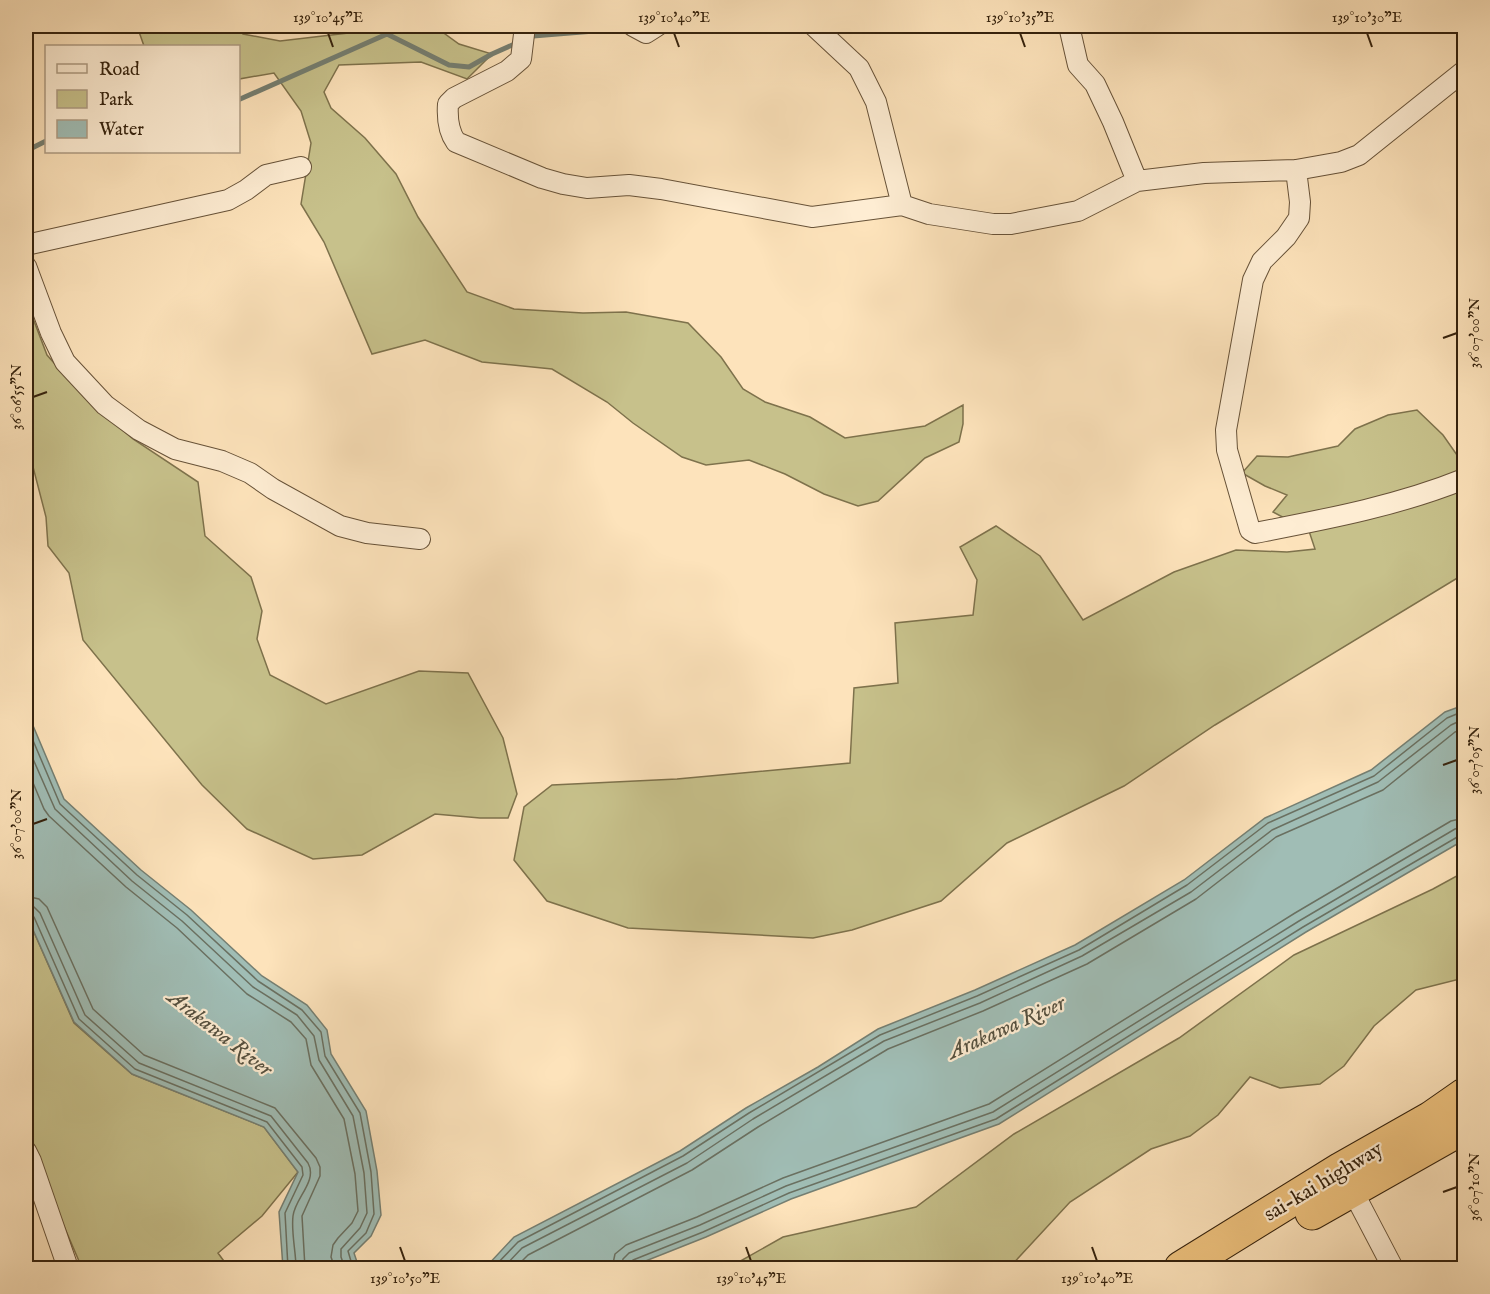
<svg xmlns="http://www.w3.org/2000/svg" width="1490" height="1294" font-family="'IM FELL English',serif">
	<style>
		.green { fill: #c7c18b; stroke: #7e724c; stroke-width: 1.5 }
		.water { fill: #a0bdb5; stroke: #757f72; stroke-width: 1.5 }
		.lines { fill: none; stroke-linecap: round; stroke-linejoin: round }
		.shore { stroke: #6a7061; stroke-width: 1.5 }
		.stream { stroke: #757f72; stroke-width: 5 }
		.minor-casing { stroke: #675238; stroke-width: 22 }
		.trunk-casing { stroke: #35220d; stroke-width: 35 }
		.minor { stroke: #feedd3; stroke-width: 20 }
		.trunk { stroke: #eec27e; stroke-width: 33 }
		.ticks { fill: none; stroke: #35220d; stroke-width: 2 }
		.labels { text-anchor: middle; stroke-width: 4.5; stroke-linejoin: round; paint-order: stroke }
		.street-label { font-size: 21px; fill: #35220d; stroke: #feedd3 }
		.water-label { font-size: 22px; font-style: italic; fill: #55503f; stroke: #feedd3 }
		.neatline { fill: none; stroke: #35220d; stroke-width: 2 }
		.ticks-label { font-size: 15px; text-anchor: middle; fill: #35220d }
	</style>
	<rect width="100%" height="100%" fill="#fde3bb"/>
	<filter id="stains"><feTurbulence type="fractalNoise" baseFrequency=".00333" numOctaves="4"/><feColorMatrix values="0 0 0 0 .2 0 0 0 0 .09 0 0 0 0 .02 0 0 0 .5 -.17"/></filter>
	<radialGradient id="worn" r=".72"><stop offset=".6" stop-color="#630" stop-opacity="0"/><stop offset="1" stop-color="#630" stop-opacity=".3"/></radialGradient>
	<path class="green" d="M 137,26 L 234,26 L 243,34 L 280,41 L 357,32 L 366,26 L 434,26 L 459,44 L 492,54 L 467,79 L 421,62 L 339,65 L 324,92 L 331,108 L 365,138 L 396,174 L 418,217 L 467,292 L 514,309 L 583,313 L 626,312 L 688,323 L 721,357 L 743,389 L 765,402 L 810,417 L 845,438 L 925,426 L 963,405 L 963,424 L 959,442 L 925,458 L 878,501 L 858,506 L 824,494 L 785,474 L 749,460 L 706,465 L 682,457 L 633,423 L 607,402 L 552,369 L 482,362 L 425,340 L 372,354 L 324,242 L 301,204 L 311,143 L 301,111 L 274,73 L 239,79 L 238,46 L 144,46 Z
		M 26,300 L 47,355 L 87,400 L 133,439 L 198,482 L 205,536 L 251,577 L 262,611 L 257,639 L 270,675 L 326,704 L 419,671 L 468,673 L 503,738 L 517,794 L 508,818 L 480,818 L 435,814 L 362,855 L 313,859 L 247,829 L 202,785 L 83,640 L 69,573 L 48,546 L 46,517 L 26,440 Z
		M 1417,410 L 1443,435 L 1464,465 L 1464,574 L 1215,725 L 1124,786 L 1007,843 L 941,901 L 852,930 L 813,938 L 628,928 L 547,901 L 514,860 L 524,807 L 552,785 L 677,779 L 850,763 L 854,688 L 898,683 L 895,623 L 973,615 L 977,580 L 960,547 L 996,526 L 1040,556 L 1083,620 L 1174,572 L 1236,550 L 1287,552 L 1315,549 L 1309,531 L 1273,512 L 1287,495 L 1265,486 L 1242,473 L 1257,456 L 1288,457 L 1338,446 L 1355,429 L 1388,415 Z
		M 1464,872 L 1464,978 L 1416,990 L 1374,1026 L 1344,1066 L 1320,1084 L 1280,1088 L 1250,1077 L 1218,1115 L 1190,1136 L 1151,1149 L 1070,1202 L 1009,1268 L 720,1268 L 737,1263 L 783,1237 L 916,1207 L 1014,1134 L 1179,1038 L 1294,955 L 1433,889 Z
		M 26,914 L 74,1023 L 132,1074 L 264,1127 L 298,1172 L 262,1216 L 218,1253 L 229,1268 L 82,1268 L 26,1138 Z"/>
	<path class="water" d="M 1464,705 L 1464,840 L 1306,932 L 999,1124 L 791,1199 L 706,1237 L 628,1268 L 485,1268 L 514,1237 L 680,1151 L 746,1108 L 818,1067 L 878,1029 L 975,990 L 1075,945 L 1184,880 L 1265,818 L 1371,770 L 1445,712 Z
		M 26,709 L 64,799 L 141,870 L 191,910 L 262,976 L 307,1005 L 327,1030 L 331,1054 L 366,1111 L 377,1171 L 381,1215 L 371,1236 L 354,1253 L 359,1268 L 283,1268 L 279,1212 L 298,1172 L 264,1127 L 132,1074 L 74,1022 L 26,914 Z"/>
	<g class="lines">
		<path class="shore" d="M 26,724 L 60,804 L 137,875 L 187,915 L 258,981 L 302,1010 L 321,1032 L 325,1056 L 360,1113 L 371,1172 L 374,1214 L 366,1233 L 348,1251 L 353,1268
			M 26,743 L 55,809 L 132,881 L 182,921 L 253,987 L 297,1015 L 314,1036 L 319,1060 L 353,1116 L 364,1173 L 367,1213 L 360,1228 L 341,1249 L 341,1257 L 345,1268
			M 26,766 L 44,809 L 49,816 L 126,887 L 177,928 L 247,994 L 291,1022 L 306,1039 L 311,1065 L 344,1119 L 355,1174 L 358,1211 L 352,1223 L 338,1238 L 333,1245 L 331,1257 L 335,1268
			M 26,896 L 39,899 L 47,907 L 93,1009 L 144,1055 L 275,1108 L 316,1158 L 320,1167 L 320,1176 L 302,1216 L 305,1268
			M 26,905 L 34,907 L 40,913 L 85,1015 L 139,1063 L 271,1116 L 308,1163 C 318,1181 295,1198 293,1216 C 291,1232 296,1252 296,1268
			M 26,913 L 30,914 L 34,917 L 79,1019 L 135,1069 L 267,1122 L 302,1167 L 303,1175 L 285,1213 L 288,1268
			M 493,1268 L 518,1242 L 683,1156 L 749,1113 L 880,1035 L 977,996 L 1079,950 L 1187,885 L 1268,823 L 1374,776 L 1447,718 L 1464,711
			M 503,1268 L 522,1248 L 687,1163 L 753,1119 L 884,1041 L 980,1003 L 1082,956 L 1191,892 L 1272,830 L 1378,782 L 1451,725 L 1464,719
			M 515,1268 L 528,1255 L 692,1170 L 758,1127 L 888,1049 L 983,1011 L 1087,964 L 1196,899 L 1276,837 L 1383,790 L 1455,732 L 1464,729
			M 612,1268 L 615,1254 L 626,1245 L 697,1217 L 783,1178 L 989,1104 L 1295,913 L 1451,821 L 1464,818
			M 621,1268 L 623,1259 L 629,1253 L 700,1225 L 786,1186 L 993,1112 L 1299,921 L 1455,829 L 1464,827
			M 628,1268 L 629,1264 L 633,1260 L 703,1232 L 789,1193 L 996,1119 L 1303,927 L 1459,836 L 1464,835"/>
		<path class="stream" d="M 528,39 L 533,36 L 619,29 L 628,26
			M 238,100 L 387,34 L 449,65 L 469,67 L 492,54 L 519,42
			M 26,151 L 46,141"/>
		<defs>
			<path id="minor" d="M 525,26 L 521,59 L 507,71 L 454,98 L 448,104 C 447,118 448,131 456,142 L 542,178 L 563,184 L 587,188 L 629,185 L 661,189 L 812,217 L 902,205 L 929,214 L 993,224 L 1011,224 L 1078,211 L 1137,181 L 1204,173 L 1296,170 L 1341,162 L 1359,155 L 1464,71
				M 633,26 L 646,33 L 657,26
				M 814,26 L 859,68 L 876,102 L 902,205
				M 1069,26 L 1078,65 L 1095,84 L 1113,122 L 1137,181
				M 1296,170 L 1300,202 L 1299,218 L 1286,237 L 1262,261 L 1253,280 L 1226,430 L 1227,450 L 1250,530 L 1255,533 C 1327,519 1397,506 1464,479
				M 26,245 L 228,200 L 246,190 L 266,175 L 301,167
				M 26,266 L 51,333 L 65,362 L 105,405 L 139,430 L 175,449 L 222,461 L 250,473 L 273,489 L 340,526 L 367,533 L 420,539
				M 26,1151 L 31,1161 L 68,1268
				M 1348,1182 L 1393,1268"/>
			<path id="trunk" d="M 1312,1213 L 1464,1127
				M 1181,1268 L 1341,1169 L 1431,1118 L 1464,1095"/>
		</defs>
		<use href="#minor" class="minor-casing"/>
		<use href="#trunk" class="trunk-casing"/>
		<use href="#minor" class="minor"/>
		<use href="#trunk" class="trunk"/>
	</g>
	<path class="ticks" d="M 328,33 L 333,47M 674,33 L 679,47M 1020,33 L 1025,47M 1367,33 L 1372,47M 1443,338 L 1457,333M 33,397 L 47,392M 1443,765 L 1457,760M 33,824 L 47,819M 1443,1192 L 1457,1187M 400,1247 L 405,1261M 746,1247 L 751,1261M 1092,1247 L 1097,1261"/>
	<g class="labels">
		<g class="street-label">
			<text transform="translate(1323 1181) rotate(-31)" y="7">sai-kai highway</text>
		</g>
		<g class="water-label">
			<text transform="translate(1006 1026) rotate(-24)" y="8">Arakawa River</text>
			<text transform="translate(221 1032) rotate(38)" y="8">Arakawa River</text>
		</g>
	</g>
	<rect width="1490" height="1294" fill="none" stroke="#fde3bb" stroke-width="66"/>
	<rect x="45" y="45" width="195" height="108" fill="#feedd3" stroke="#ae9c84" stroke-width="1.5"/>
	<rect x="57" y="64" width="30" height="9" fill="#feedd3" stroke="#ae9c84" stroke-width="1.5"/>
	<text x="99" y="75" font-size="18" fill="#35220d">Road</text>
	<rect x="57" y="90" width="30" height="18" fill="#c7c18b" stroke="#ae9c84" stroke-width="1.5"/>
	<text x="99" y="105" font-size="18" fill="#35220d">Park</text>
	<rect x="57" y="120" width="30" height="18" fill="#a0bdb5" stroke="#ae9c84" stroke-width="1.5"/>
	<text x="99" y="135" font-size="18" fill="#35220d">Water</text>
	<rect x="33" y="33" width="1424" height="1228" class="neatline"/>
	<g class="ticks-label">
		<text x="328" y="22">139°10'45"E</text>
		<text x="674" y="22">139°10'40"E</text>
		<text x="1020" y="22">139°10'35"E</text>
		<text x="1367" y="22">139°10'30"E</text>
		<text transform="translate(1474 333) rotate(-90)" y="5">36°07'00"N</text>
		<text transform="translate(16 397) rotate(-90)" y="5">36°06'55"N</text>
		<text transform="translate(1474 760) rotate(-90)" y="5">36°07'05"N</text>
		<text transform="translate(16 824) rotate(-90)" y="5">36°07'00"N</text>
		<text transform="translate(1474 1187) rotate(-90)" y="5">36°07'10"N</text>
		<text x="405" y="1283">139°10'50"E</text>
		<text x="751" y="1283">139°10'45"E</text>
		<text x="1097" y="1283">139°10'40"E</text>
	</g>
	<rect width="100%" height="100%" filter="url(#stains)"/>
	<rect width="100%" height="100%" fill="url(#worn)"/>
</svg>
